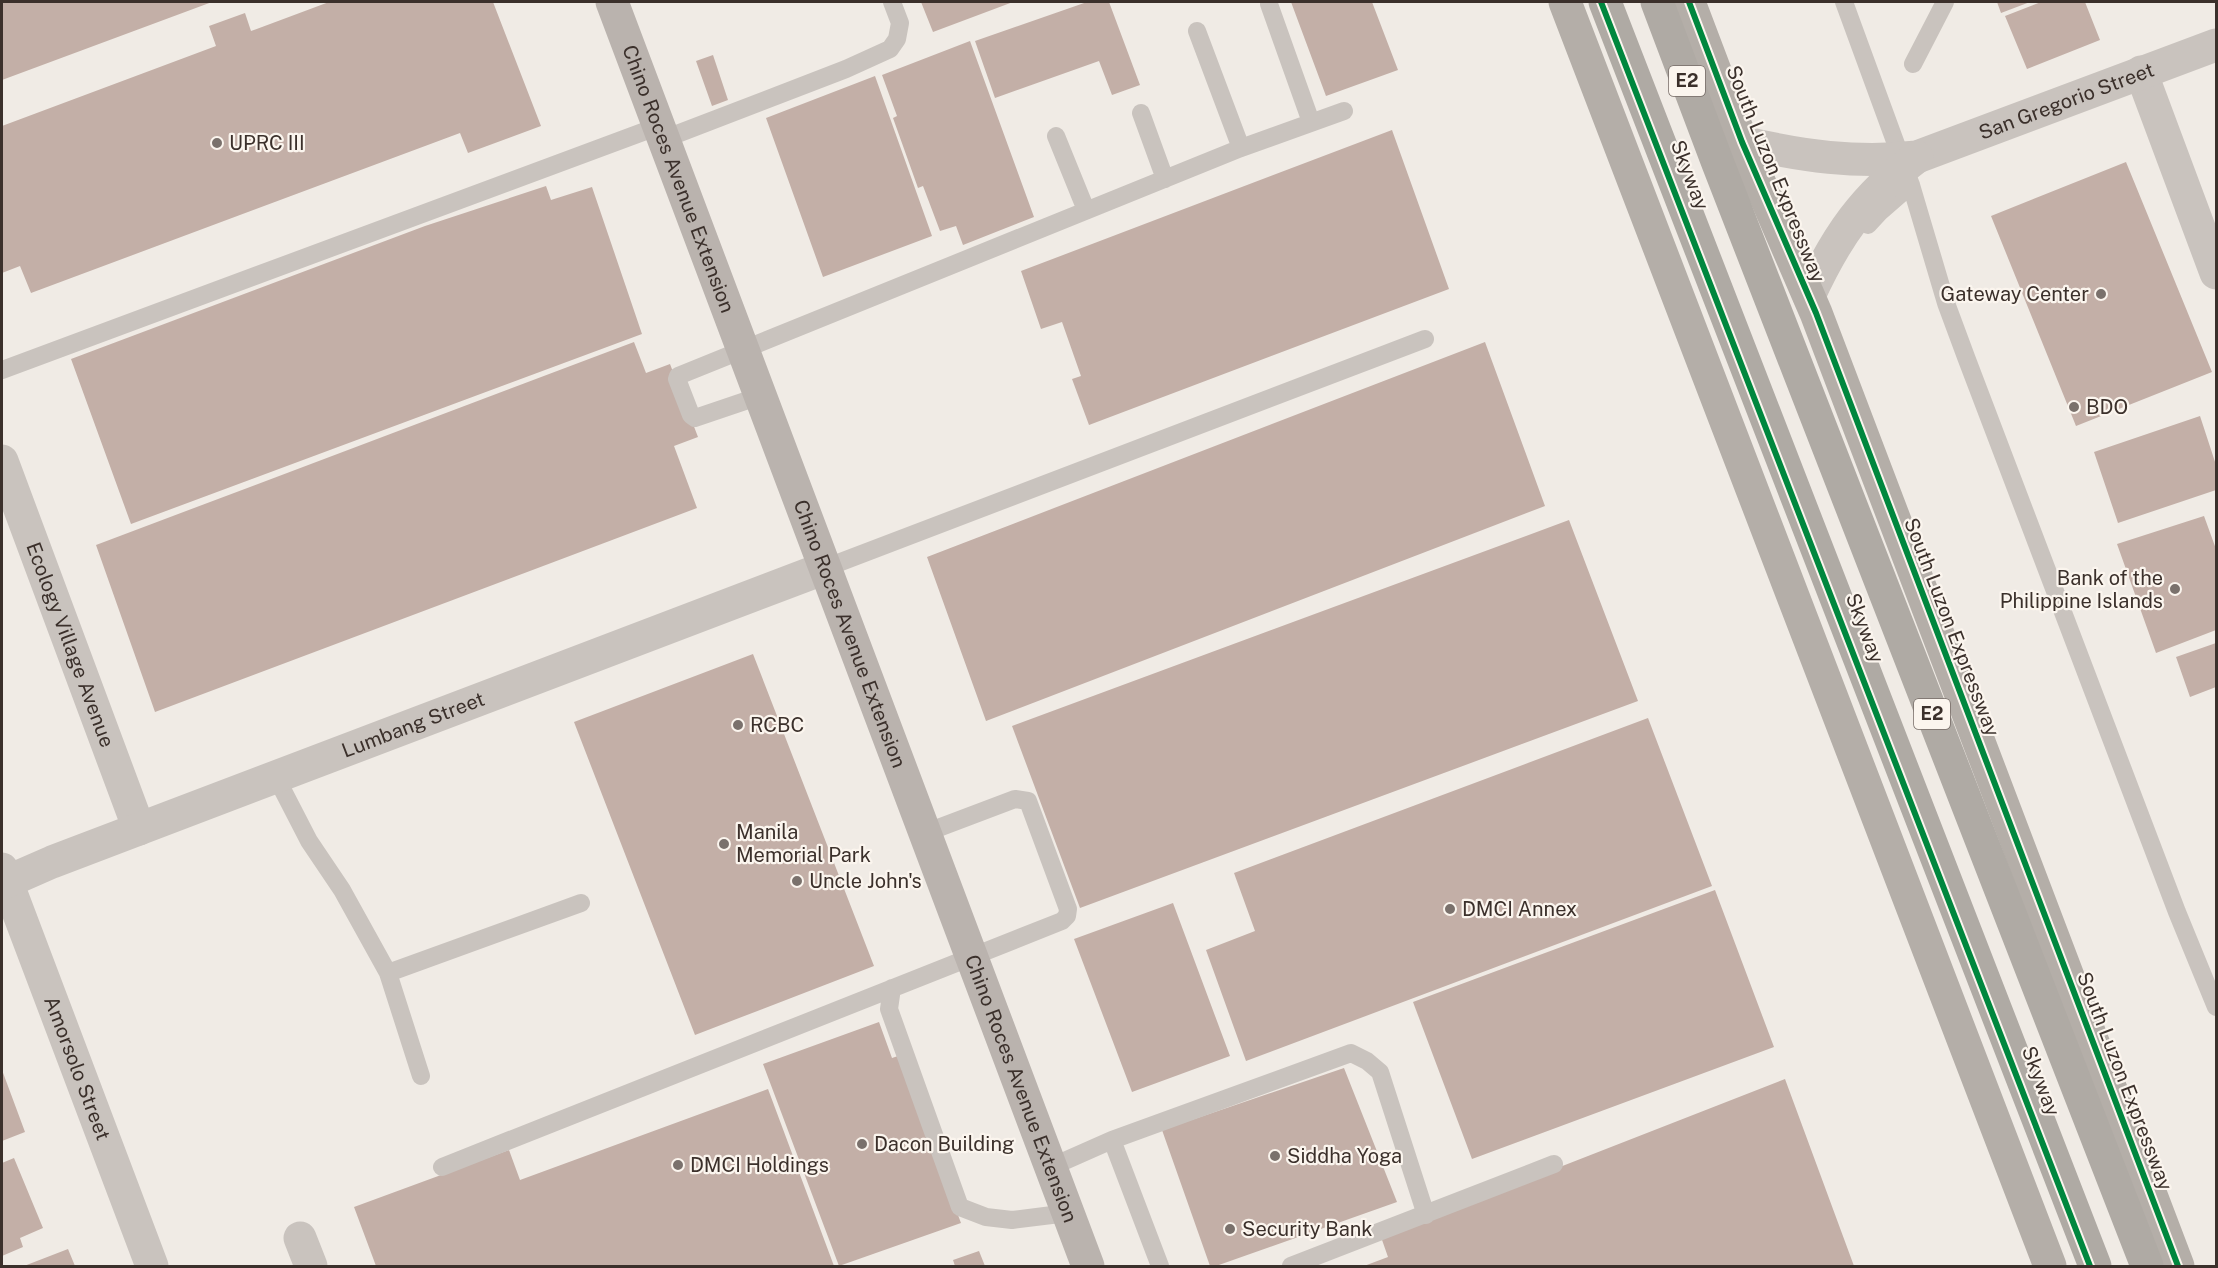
<svg xmlns="http://www.w3.org/2000/svg" width="2218" height="1268" font-family="'Public Sans',sans-serif">
	<style>
		.building { fill: #c3afa7 }
		.lines { fill: none; stroke-linecap: round; stroke-linejoin: round }
		.service { stroke: #c9c3be; stroke-width: 18 }
		.minor { stroke: #c9c3be; stroke-width: 33 }
		.secondary { stroke: #bab3ae; stroke-width: 33 }
		.trunk { stroke: #b4aea8; stroke-width: 33 }
		.motorway { stroke: #afaaa4; stroke-width: 33 }
		.cycleway-casing { stroke: #fbf5ee; stroke-width: 10 }
		.cycleway { stroke: #00873e; stroke-width: 6 }
		.poi-dot { fill: #7a716c; stroke: #fbf5ee; stroke-width: 2 }
		.labels { text-anchor: middle; stroke-width: 4.5; stroke-linejoin: round; paint-order: stroke }
		.shield { fill: #fbf5ee; stroke: #756b66; stroke-width: 1.5 }
		.shield-label { font-size: 18px; font-weight: bold; fill: #3b302b }
		.street-label { font-size: 20px; fill: #3b302b; stroke: #fbf5ee }
		.poi-label { font-size: 20px; fill: #3b302b; stroke: #fbf5ee; text-anchor: start }
	</style>
	<rect width="100%" height="100%" fill="#f0ebe5"/>
	<path class="building" d="M 2,2 L 212,2 L 2,80 Z
		M 329,2 L 493,2 L 541,126 L 468,153 L 460,133 L 31,293 L 20,266 L 2,273 L 2,126 L 216,46 L 209,26 L 245,13 L 251,31 Z
		M 921,2 L 1013,2 L 933,32 Z
		M 1087,2 L 1109,2 L 1140,85 L 1112,95 L 1099,61 L 995,98 L 975,41 Z
		M 1291,2 L 1372,2 L 1398,70 L 1326,96 Z
		M 1997,2 L 2030,2 L 2001,13 Z
		M 2041,2 L 2085,2 L 2100,40 L 2027,69 L 2005,16 Z
		M 970,41 L 1034,217 L 963,245 L 956,226 L 940,231 L 923,186 L 918,188 L 893,118 L 897,116 L 882,75 Z
		M 713,55 L 728,100 L 712,106 L 696,61 Z
		M 875,76 L 932,236 L 823,277 L 766,118 Z
		M 1392,130 L 1449,289 L 1089,425 L 1072,379 L 1081,376 L 1062,322 L 1041,329 L 1021,271 Z
		M 2126,162 L 2212,372 L 2076,426 L 1991,216 Z
		M 546,186 L 551,200 L 592,187 L 642,334 L 131,524 L 71,359 L 425,226 Z
		M 634,342 L 646,373 L 670,364 L 698,437 L 674,446 L 697,508 L 155,712 L 96,545 Z
		M 1485,342 L 1545,506 L 986,721 L 927,557 Z
		M 2200,416 L 2216,465 L 2216,490 L 2118,523 L 2094,452 Z
		M 2204,516 L 2216,549 L 2216,630 L 2156,653 L 2117,544 Z
		M 1569,520 L 1638,701 L 1080,908 L 1012,726 Z
		M 2216,643 L 2216,687 L 2190,697 L 2176,657 Z
		M 753,654 L 874,966 L 695,1035 L 574,722 Z
		M 1648,718 L 1712,886 L 1246,1061 L 1206,950 L 1255,931 L 1234,873 Z
		M 1715,890 L 1774,1047 L 1472,1159 L 1413,1002 Z
		M 1173,903 L 1230,1056 L 1132,1092 L 1074,939 Z
		M 879,1022 L 892,1058 L 898,1056 L 961,1223 L 839,1266 L 763,1064 Z
		M 1344,1068 L 1397,1202 L 1216,1266 L 1210,1266 L 1162,1130 Z
		M 2,1070 L 25,1132 L 2,1141 Z
		M 1785,1079 L 1854,1266 L 1364,1266 L 1388,1257 L 1381,1237 Z
		M 768,1089 L 834,1266 L 376,1266 L 354,1207 L 509,1150 L 520,1180 Z
		M 14,1158 L 43,1228 L 20,1238 L 23,1247 L 2,1256 L 2,1163 Z
		M 68,1249 L 75,1266 L 24,1266 Z
		M 979,1251 L 985,1266 L 955,1266 L 953,1260 Z"/>
	<g class="lines">
		<path class="service" d="M 1844,2 L 1911,185 L 1946,303 L 1966,357 L 2177,912 L 2216,1007
			M 1269,4 L 1311,122
			M 1197,31 L 1241,148
			M 1913,64 L 1945,2
			M 1141,113 L 1165,179
			M 1056,136 L 1086,210
			M 664,139 L 846,69 L 890,49 L 897,39 L 900,23 L 892,2
			M 1868,225 L 1880,212 L 1911,185
			M 2,370 L 659,126
			M 760,396 L 695,418 L 691,415 L 677,379 L 678,376 L 1241,148 L 1344,111
			M 825,568 L 1425,339
			M 276,777 L 309,841 L 342,890 L 388,973 L 421,1076
			M 388,973 L 581,903
			M 892,988 L 889,1009 L 960,1207 L 986,1217 L 1012,1220 L 1068,1213
			M 1112,1140 L 1351,1053 L 1367,1061 L 1380,1072 L 1426,1215
			M 442,1167 L 1062,921 L 1067,916 L 1068,909 L 1028,801 L 1015,799 L 925,833
			M 1051,1167 L 1112,1140 L 1160,1266
			M 1291,1266 L 1554,1164"/>
		<g class="minor">
			<path d="M 2141,72 L 2216,273"/>
			<path id="s1" d="M 1742,142 C 1801,156 1857,164 1917,157 L 2216,45"/>
			<path d="M 1809,296 C 1836,237 1864,196 1917,157"/>
			<path id="s2" d="M 2,461 L 139,829"/>
			<path id="s3" d="M 2,869 L 152,1266"/>
			<path id="s4" d="M 2,884 L 52,862 L 825,568"/>
			<path d="M 300,1238 L 311,1266"/>
		</g>
		<path class="secondary" id="s5" d="M 612,2 L 1088,1266"/>
		<path class="trunk" d="M 1565,2 L 2050,1266
			M 1689,2 L 1742,142 L 1816,313 L 2178,1266"/>
		<path class="motorway" d="M 1605,2 L 2095,1266
			M 1657,2 L 1717,161 L 2147,1266"/>
		<defs>
			<path id="cycleway" d="M 1601,2 L 2090,1266
				M 1689,2 L 1742,142 L 1816,313 L 2178,1266"/>
		</defs>
		<use href="#cycleway" class="cycleway-casing"/>
		<use href="#cycleway" class="cycleway"/>
	</g>
	<g class="poi-dot">
		<circle cx="217" cy="143" r="6"/>
		<circle cx="2101" cy="294" r="6"/>
		<circle cx="2074" cy="407" r="6"/>
		<circle cx="2175" cy="589" r="6"/>
		<circle cx="738" cy="725" r="6"/>
		<circle cx="724" cy="844" r="6"/>
		<circle cx="797" cy="881" r="6"/>
		<circle cx="1450" cy="909" r="6"/>
		<circle cx="862" cy="1144" r="6"/>
		<circle cx="1275" cy="1156" r="6"/>
		<circle cx="678" cy="1165" r="6"/>
		<circle cx="1230" cy="1229" r="6"/>
	</g>
	<g class="labels">
		<g class="shield">
			<rect x="1669" y="66" width="36" height="30" rx="4.5"/>
			<rect x="1914" y="699" width="36" height="30" rx="4.5"/>
		</g>
		<g class="shield-label">
			<text x="1687" y="87">E2</text>
			<text x="1932" y="720">E2</text>
		</g>
		<g class="street-label">
			<text dy="7" stroke="none"><textPath href="#s1" startOffset="336">San Gregorio Street</textPath></text>
			<text transform="translate(1776 174) rotate(68)" y="7">South Luzon Expressway</text>
			<text transform="translate(1690 175) rotate(69)" y="7">Skyway</text>
			<text dy="7" stroke="none"><textPath href="#s5" startOffset="189">Chino Roces Avenue Extension</textPath></text>
			<text transform="translate(1952 627) rotate(69)" y="7">South Luzon Expressway</text>
			<text transform="translate(1865 628) rotate(69)" y="7">Skyway</text>
			<text dy="7" stroke="none"><textPath href="#s5" startOffset="675">Chino Roces Avenue Extension</textPath></text>
			<text dy="7" stroke="none"><textPath href="#s2" startOffset="196">Ecology Village Avenue</textPath></text>
			<text dy="7" stroke="none"><textPath href="#s4" startOffset="441">Lumbang Street</textPath></text>
			<text dy="7" stroke="none"><textPath href="#s3" startOffset="213">Amorsolo Street</textPath></text>
			<text transform="translate(2041 1081) rotate(69)" y="7">Skyway</text>
			<text transform="translate(2125 1081) rotate(69)" y="7">South Luzon Expressway</text>
			<text dy="7" stroke="none"><textPath href="#s5" startOffset="1161">Chino Roces Avenue Extension</textPath></text>
		</g>
		<g class="poi-label">
			<text x="229" y="150">UPRC III</text>
			<text x="2089" y="301" text-anchor="end">Gateway Center</text>
			<text x="2086" y="414">BDO</text>
			<text x="2163" y="585" text-anchor="end">Bank of the<tspan x="2163" dy="23">Philippine Islands</tspan></text>
			<text x="750" y="732">RCBC</text>
			<text x="736" y="839">Manila<tspan x="736" dy="23">Memorial Park</tspan></text>
			<text x="809" y="888">Uncle John's</text>
			<text x="1462" y="916">DMCI Annex</text>
			<text x="874" y="1151">Dacon Building</text>
			<text x="1287" y="1163">Siddha Yoga</text>
			<text x="690" y="1172">DMCI Holdings</text>
			<text x="1242" y="1236">Security Bank</text>
		</g>
	</g>
	<rect width="2218" height="1268" fill="none" stroke="#3b302b" stroke-width="6"/>
</svg>
